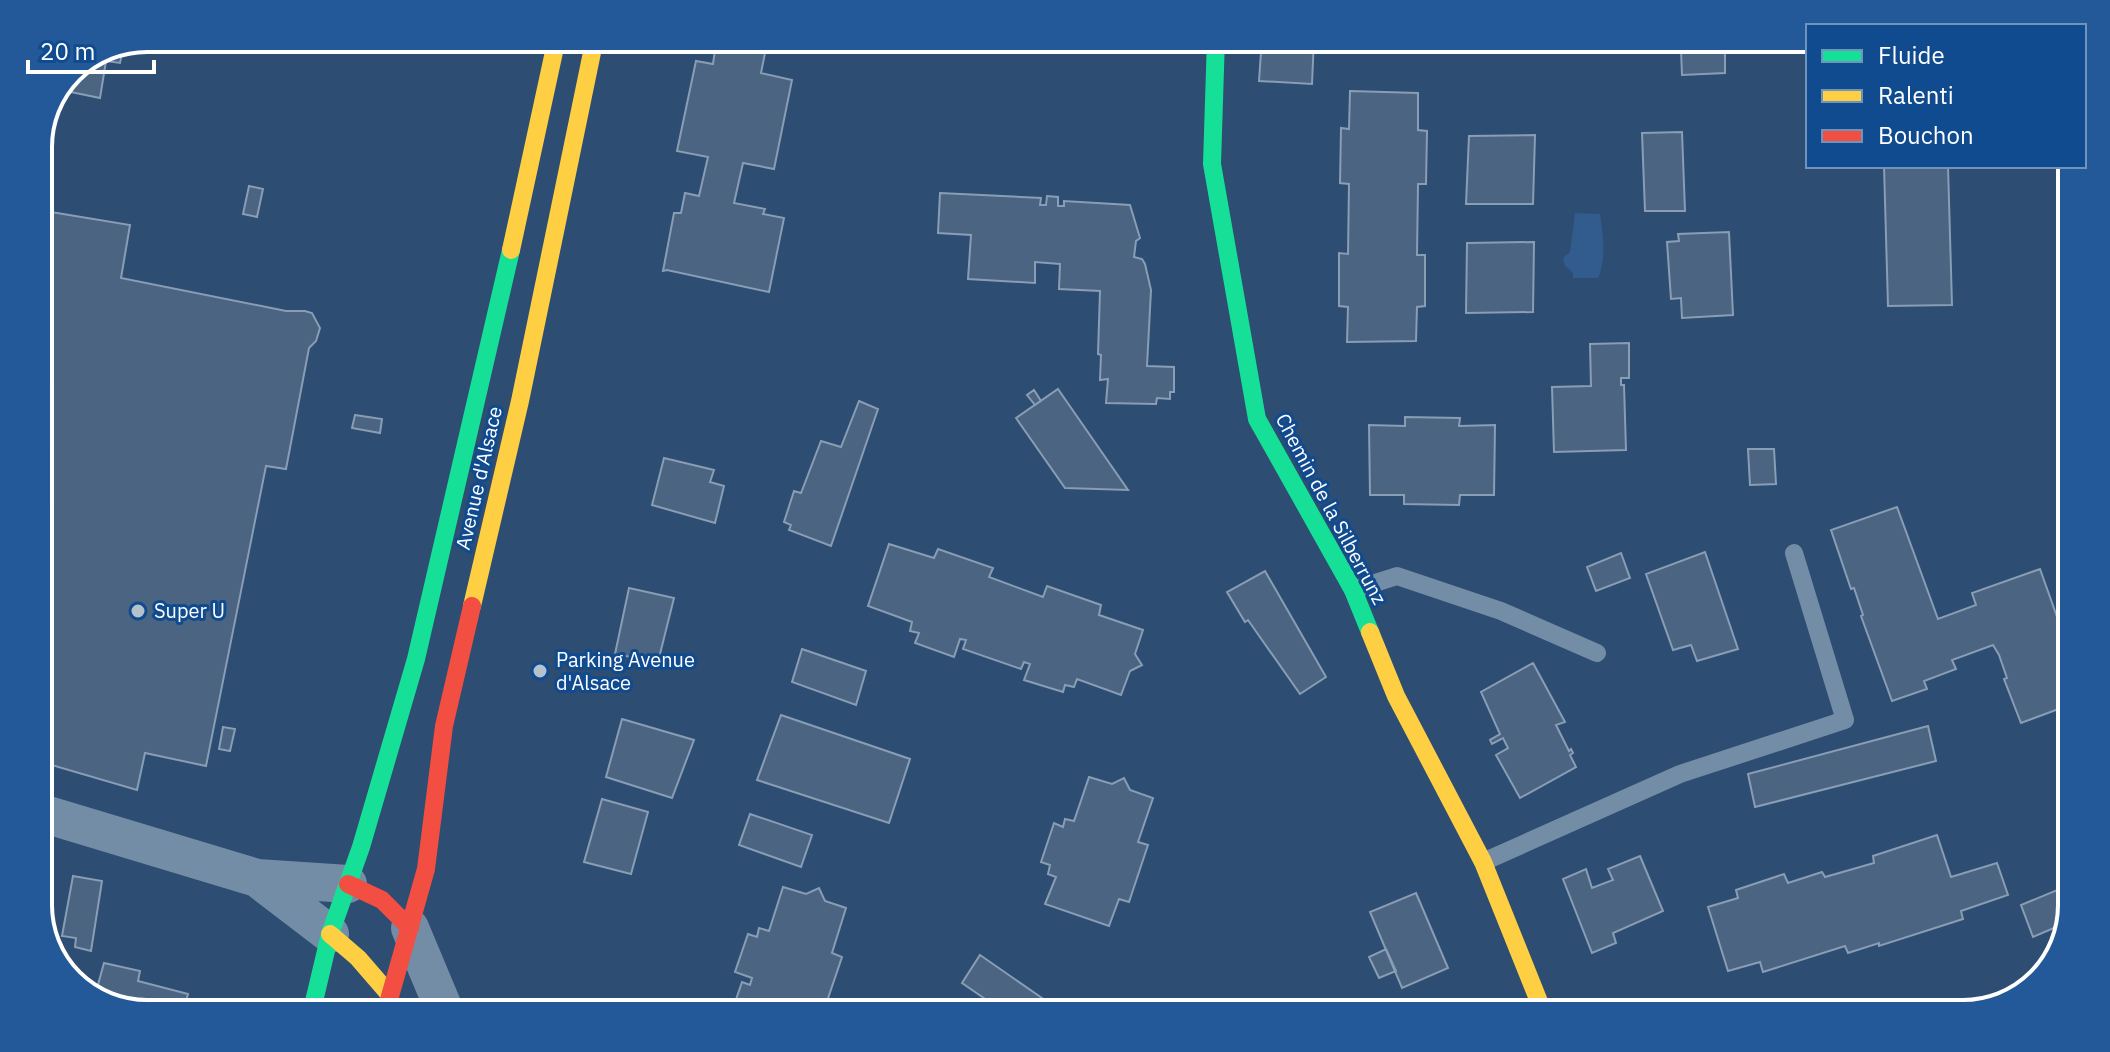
<svg xmlns="http://www.w3.org/2000/svg" width="2110" height="1052" font-family="'IBM Plex Sans',sans-serif">
	<style>
		.water { fill: #325c8d }
		.building { fill: #4a6482; stroke: #899db4; stroke-width: 2 }
		.lines { fill: none; stroke-linecap: round; stroke-linejoin: round }
		.lane { stroke: #748da6; stroke-width: 18 }
		.street { stroke: #748da6; stroke-width: 38 }
		.fast { stroke: #16e098; stroke-width: 18 }
		.slow { stroke: #ffcf43; stroke-width: 18 }
		.jam { stroke: #f24e42; stroke-width: 18 }
		.poi-dot { fill: #b6c1ce; stroke: #104b8f; stroke-width: 3 }
		.labels { text-anchor: middle; stroke-width: 6; stroke-linejoin: round; paint-order: stroke }
		.street-label { font-size: 20px; fill: #fff; stroke: #104b8f }
		.poi-label { font-size: 20px; fill: #fff; stroke: #104b8f; text-anchor: start }
		.rim { fill: none; stroke: #fff; stroke-width: 4 }
	</style>
	<rect width="100%" height="100%" fill="#2d4d72"/>
	<path class="water" d="M 1575,213 L 1600,214 C 1603,235 1607,258 1598,278 L 1573,278 L 1573,273 L 1565,266 L 1563,258 L 1570,252 Z"/>
	<path class="building" d="M 736,38 L 768,38 L 761,73 L 792,80 L 774,169 L 743,163 L 734,203 L 765,209 L 763,214 L 784,218 L 769,292 L 667,270 L 663,271 L 674,213 L 681,213 L 685,193 L 699,196 L 708,157 L 677,151 L 696,61 L 713,64 L 716,43 L 735,45 Z
		M 1262,38 L 1314,38 L 1312,84 L 1259,81 Z
		M 1675,38 L 1734,38 L 1735,47 L 1725,47 L 1725,73 L 1682,75 L 1681,50 L 1675,49 Z
		M 123,48 L 120,63 L 106,61 L 100,98 L 61,90 L 70,70 Z
		M 1350,91 L 1418,93 L 1418,130 L 1427,131 L 1426,184 L 1418,184 L 1417,255 L 1425,255 L 1425,306 L 1417,307 L 1416,341 L 1347,342 L 1348,307 L 1339,306 L 1339,253 L 1348,254 L 1349,184 L 1340,183 L 1341,128 L 1349,129 Z
		M 1682,132 L 1685,211 L 1645,211 L 1642,133 Z
		M 1535,135 L 1533,204 L 1466,204 L 1469,136 Z
		M 1884,166 L 1948,166 L 1952,305 L 1888,306 Z
		M 249,186 L 263,189 L 257,217 L 243,214 Z
		M 940,193 L 1041,198 L 1040,205 L 1046,205 L 1047,196 L 1058,197 L 1058,206 L 1064,206 L 1064,201 L 1130,205 L 1140,238 L 1136,241 L 1134,257 L 1142,259 L 1145,264 L 1151,290 L 1147,366 L 1174,367 L 1174,392 L 1170,392 L 1170,399 L 1157,398 L 1156,404 L 1106,403 L 1108,379 L 1100,380 L 1101,355 L 1098,354 L 1100,291 L 1059,289 L 1060,264 L 1035,262 L 1035,283 L 968,279 L 971,235 L 938,233 Z
		M 51,212 L 130,225 L 121,278 L 286,311 L 305,311 L 312,313 L 320,328 L 316,341 L 309,348 L 286,469 L 266,466 L 206,766 L 145,753 L 137,790 L 38,761 L 38,444 L 44,421 L 38,419 L 38,269 Z
		M 1729,232 L 1733,315 L 1682,318 L 1681,298 L 1671,299 L 1667,242 L 1679,241 L 1678,234 Z
		M 1534,242 L 1533,312 L 1466,313 L 1467,243 Z
		M 1629,343 L 1629,378 L 1621,378 L 1621,385 L 1624,385 L 1626,450 L 1554,452 L 1552,387 L 1591,386 L 1590,344 Z
		M 1058,389 L 1128,490 L 1065,488 L 1016,418 Z
		M 1034,390 L 1041,401 L 1035,405 L 1027,395 Z
		M 859,401 L 878,409 L 831,546 L 789,530 L 791,525 L 784,522 L 794,491 L 801,493 L 821,441 L 841,447 Z
		M 355,415 L 382,419 L 380,433 L 352,428 Z
		M 1405,417 L 1460,418 L 1459,426 L 1495,425 L 1494,495 L 1460,495 L 1459,505 L 1404,504 L 1404,495 L 1370,495 L 1369,425 L 1405,426 Z
		M 1748,449 L 1774,449 L 1776,484 L 1750,485 Z
		M 664,458 L 714,470 L 710,482 L 724,486 L 715,523 L 652,505 Z
		M 1897,507 L 1938,619 L 1976,605 L 1972,593 L 2040,569 L 2072,659 L 2072,704 L 2021,723 L 2004,679 L 2007,678 L 1999,655 L 1993,645 L 1952,660 L 1956,669 L 1924,681 L 1927,689 L 1892,701 L 1861,616 L 1863,615 L 1854,588 L 1851,589 L 1831,530 Z
		M 889,544 L 934,558 L 938,549 L 993,568 L 989,577 L 1043,597 L 1047,586 L 1101,605 L 1099,615 L 1143,630 L 1135,654 L 1142,665 L 1130,671 L 1121,695 L 1077,679 L 1074,687 L 1065,685 L 1063,692 L 1024,680 L 1030,664 L 1024,662 L 1021,669 L 963,649 L 966,640 L 960,639 L 954,657 L 915,643 L 919,633 L 910,631 L 912,622 L 868,606 Z
		M 1705,552 L 1738,649 L 1697,661 L 1691,645 L 1673,650 L 1646,574 Z
		M 1621,553 L 1630,578 L 1596,591 L 1587,567 Z
		M 1265,571 L 1326,677 L 1300,694 L 1248,620 L 1245,622 L 1227,592 Z
		M 629,588 L 674,598 L 658,662 L 615,654 Z
		M 802,649 L 866,671 L 856,705 L 792,682 Z
		M 1533,663 L 1565,722 L 1556,725 L 1569,751 L 1571,749 L 1573,753 L 1570,755 L 1576,767 L 1520,798 L 1496,755 L 1508,748 L 1503,738 L 1492,744 L 1490,740 L 1500,734 L 1481,692 Z
		M 781,715 L 910,759 L 889,823 L 757,780 Z
		M 622,719 L 694,740 L 672,798 L 606,777 Z
		M 1928,726 L 1936,761 L 1755,807 L 1748,774 Z
		M 223,727 L 235,729 L 230,751 L 219,749 Z
		M 1089,777 L 1112,784 L 1124,778 L 1130,790 L 1153,798 L 1138,842 L 1148,845 L 1129,902 L 1119,899 L 1109,926 L 1045,904 L 1056,877 L 1048,874 L 1050,865 L 1041,862 L 1054,823 L 1063,827 L 1065,819 L 1074,821 Z
		M 602,799 L 648,812 L 631,874 L 584,862 Z
		M 750,814 L 812,835 L 801,867 L 739,845 Z
		M 1937,835 L 1951,877 L 1997,863 L 2008,895 L 1961,911 L 1963,919 L 1879,946 L 1879,943 L 1848,953 L 1845,946 L 1763,972 L 1760,962 L 1728,971 L 1708,907 L 1738,898 L 1736,890 L 1784,874 L 1788,883 L 1822,872 L 1825,877 L 1874,863 L 1873,856 Z
		M 1640,856 L 1663,911 L 1613,933 L 1616,943 L 1592,953 L 1563,879 L 1586,869 L 1592,888 L 1613,880 L 1608,869 Z
		M 73,876 L 102,881 L 91,951 L 75,947 L 76,938 L 62,936 Z
		M 2072,884 L 2072,905 L 2068,922 L 2033,937 L 2021,905 Z
		M 783,887 L 806,894 L 819,888 L 825,901 L 846,908 L 832,953 L 842,957 L 823,1013 L 813,1008 L 811,1014 L 731,1014 L 742,982 L 750,985 L 752,978 L 735,972 L 748,934 L 757,937 L 759,928 L 769,931 Z
		M 1416,893 L 1448,968 L 1402,988 L 1370,912 Z
		M 1386,949 L 1396,971 L 1379,978 L 1369,957 Z
		M 980,955 L 1065,1014 L 1007,1014 L 962,983 Z
		M 104,963 L 140,971 L 138,981 L 188,994 L 183,1014 L 147,1014 L 99,1003 L 94,999 Z
		M 1834,1001 L 1837,1014 L 1785,1014 Z"/>
	<g class="lines">
		<path class="lane" d="M 1353,590 L 1397,576 L 1501,611 L 1597,653
			M 1483,862 L 1680,774 L 1845,720 L 1794,553"/>
		<path class="street" d="M 38,812 L 257,878 L 348,884
			M 257,878 L 330,934
			M 410,928 L 446,1014"/>
		<path class="fast" d="M 1216,38 L 1212,164 L 1257,419 L 1353,590 L 1370,632
			M 311,1014 L 330,934 L 361,847 L 416,659 L 511,250"/>
		<path class="slow" d="M 511,250 L 557,38
			M 472,606 L 520,401 L 595,38
			M 1370,632 L 1396,696 L 1483,862 L 1544,1014
			M 330,934 L 358,958 L 390,995"/>
		<path class="jam" d="M 348,884 L 382,900 L 410,928
			M 385,1014 L 426,869 L 444,726 L 472,606"/>
	</g>
	<g class="poi-dot">
		<circle cx="138" cy="611" r="8"/>
		<circle cx="540" cy="671" r="8"/>
	</g>
	<g class="labels">
		<g class="street-label">
			<text transform="translate(479 478) rotate(-77)" y="7">Avenue d'Alsace</text>
			<text transform="translate(1331 509) rotate(62)" y="7">Chemin de la Silberrunz</text>
		</g>
		<g class="poi-label">
			<text x="154" y="618">Super U</text>
			<text x="556" y="667">Parking Avenue<tspan x="556" dy="23">d'Alsace</tspan></text>
		</g>
	</g>
	<path d="M0 0H2110V1052H0ZM147 52H1963A95 95 0 0 1 2058 147V905A95 95 0 0 1 1963 1000H147A95 95 0 0 1 52 905V147A95 95 0 0 1 147 52Z" fill="#235998" fill-rule="evenodd"/>
	<path class="rim" d="M147 52H1963A95 95 0 0 1 2058 147V905A95 95 0 0 1 1963 1000H147A95 95 0 0 1 52 905V147A95 95 0 0 1 147 52Z"/>
	<rect x="1806" y="24" width="280" height="144" fill="#104b8f" stroke="#7093bc" stroke-width="2"/>
	<rect x="1822" y="50" width="40" height="12" fill="#16e098" stroke="#7093bc" stroke-width="2"/>
	<text x="1878" y="64" font-size="24" fill="#ffffff">Fluide</text>
	<rect x="1822" y="90" width="40" height="12" fill="#ffcf43" stroke="#7093bc" stroke-width="2"/>
	<text x="1878" y="104" font-size="24" fill="#ffffff">Ralenti</text>
	<rect x="1822" y="130" width="40" height="12" fill="#f24e42" stroke="#7093bc" stroke-width="2"/>
	<text x="1878" y="144" font-size="24" fill="#ffffff">Bouchon</text>
	<path d="M28 60v12h126v-12" fill="none" stroke="#ffffff" stroke-width="4"/>
	<text x="40" y="60" font-size="24" fill="#ffffff" stroke="#104b8f" stroke-width="6" paint-order="stroke">20 m</text>
</svg>
